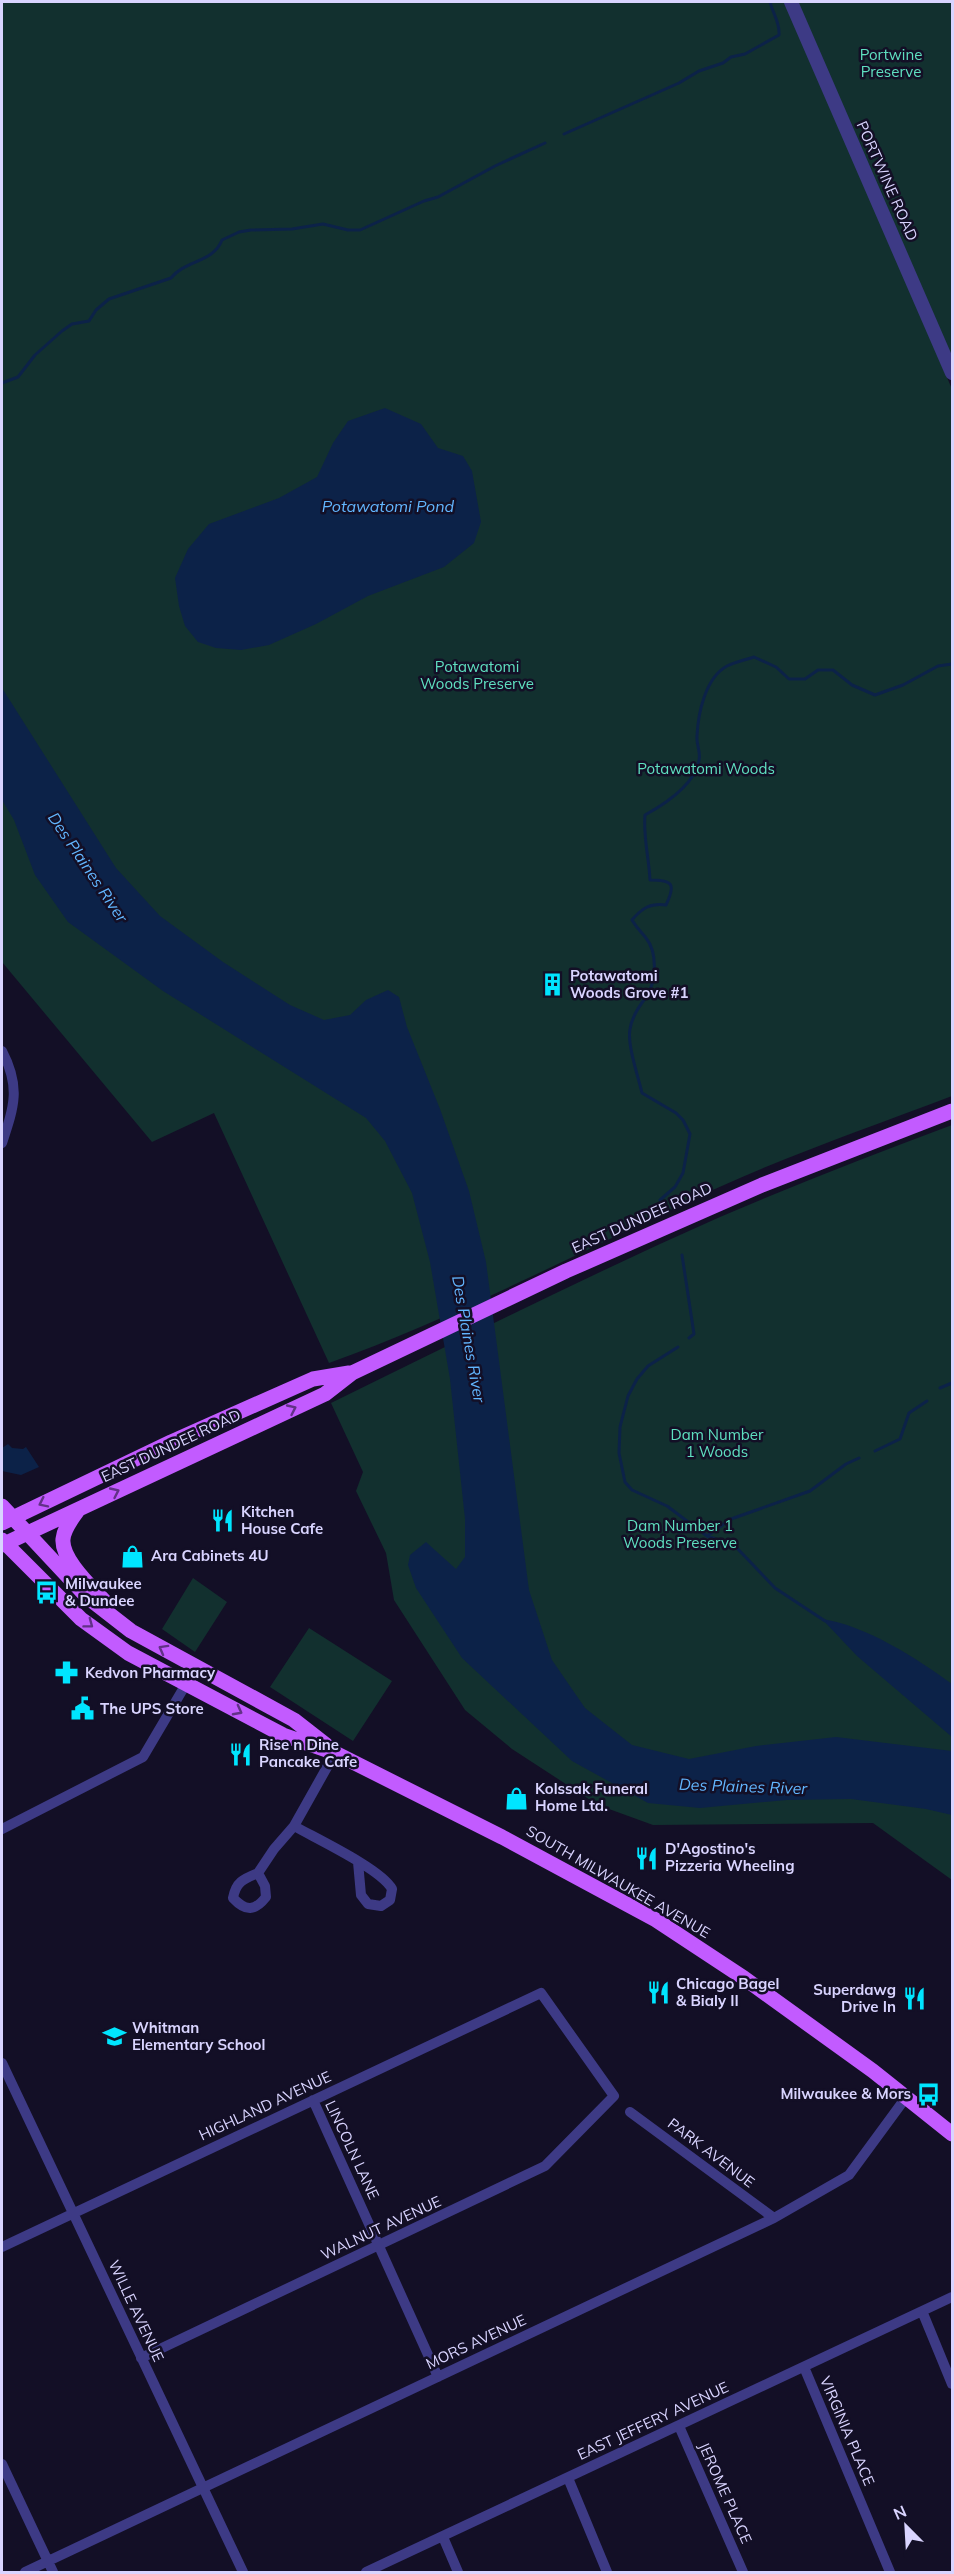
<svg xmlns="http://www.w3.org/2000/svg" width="954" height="2574" font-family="Mulish,sans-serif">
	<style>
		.green { fill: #12302f }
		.water { fill: #0c2248 }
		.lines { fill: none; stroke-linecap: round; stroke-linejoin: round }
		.stream { stroke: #0c2248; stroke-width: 3 }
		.minor { stroke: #3d3a85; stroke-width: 10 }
		.tertiary { stroke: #3d3a85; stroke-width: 14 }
		.primary { stroke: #c25bff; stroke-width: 15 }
		.oneway { stroke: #623188 }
		.labels { text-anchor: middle; stroke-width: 5; stroke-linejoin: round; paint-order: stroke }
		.park-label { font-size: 15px; fill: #5fe0c0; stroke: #130f26 }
		.street-label { font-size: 15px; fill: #d9d4ff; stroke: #130f26 }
		.poi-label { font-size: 15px; font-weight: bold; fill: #d9d4ff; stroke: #130f26; text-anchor: start }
		.water-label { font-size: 16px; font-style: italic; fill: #62b6ff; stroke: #130f26 }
	</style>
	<rect width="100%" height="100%" fill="#130f26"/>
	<path class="green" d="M 2,2 L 785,2 L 952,389 L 952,1096 C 873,1126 792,1154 715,1189 C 587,1248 462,1315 329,1363 L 214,1113 L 152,1142 L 2,962 Z
		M 797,2 L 952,2 L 952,360 Z
		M 952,1125 L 952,1880 L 873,1823 L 653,1825 L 598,1805 L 512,1749 L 465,1710 L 394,1600 L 386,1553 L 356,1491 L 363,1472 L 331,1403 C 460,1340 589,1275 720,1217 C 797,1184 874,1154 952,1125 Z
		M 193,1578 L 227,1602 L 195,1652 L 162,1629 Z
		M 309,1628 L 392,1681 L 353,1741 L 270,1687 Z"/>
	<path class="water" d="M 385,408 L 421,424 L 438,448 L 463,456 L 472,471 L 481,522 L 474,543 L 444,567 L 368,596 L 316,624 L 269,645 L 241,650 L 216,648 L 198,642 L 185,626 L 179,606 L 175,578 L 188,549 L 209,524 L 279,498 L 317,477 L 333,443 L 348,421 Z
		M 2,688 L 116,868 L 160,916 L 223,962 L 290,1005 L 324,1020 L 350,1015 L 366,1000 L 388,990 L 399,997 L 407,1027 L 440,1109 L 469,1191 L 486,1262 L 529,1590 L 552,1660 L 585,1708 L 632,1745 L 689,1759 L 756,1746 L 836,1737 L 952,1751 L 952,1815 L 926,1809 L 851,1799 L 787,1800 L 700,1808 L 648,1803 L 572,1761 L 462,1658 L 416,1588 L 408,1565 L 410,1555 L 426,1542 L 456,1569 L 465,1557 L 465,1519 L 450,1379 L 430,1262 L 412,1193 L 385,1141 L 366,1118 L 163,991 L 68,922 L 35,875 L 14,820 L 2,800 Z
		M 8,1444 L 12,1448 L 23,1449 L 26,1447 L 39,1467 L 21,1475 L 2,1471 L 2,1448 Z
		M 822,1619 C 865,1625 918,1659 952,1684 L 952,1737 L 857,1656 Z"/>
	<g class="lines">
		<path class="stream" d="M 564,134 L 679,83 L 699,71 L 723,63 L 731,57 L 745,54 L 779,35 C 780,22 773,14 770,2
			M 2,383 L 18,377 L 35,355 L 62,331 L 72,324 L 89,321 L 96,310 L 109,299 L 171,278 C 185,260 213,263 222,240 L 239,232 L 251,230 L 292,229 L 323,224 L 348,230 L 360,230 L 424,201 L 438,197 L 495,166 L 545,143
			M 660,1200 L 675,1187 L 683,1173 L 690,1134 L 683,1120 L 676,1113 L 642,1093 C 638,1076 627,1044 630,1029 C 632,1016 639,1006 647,996 C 656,981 658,953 646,938 C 640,930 638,930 632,920 C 642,908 650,903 666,905 C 676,884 673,880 650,880 C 649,858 643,837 645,815 C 665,804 695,785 699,760 C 701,752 696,744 697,736 C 698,714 705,678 727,666 C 735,662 745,660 754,657 L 776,667 L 789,679 L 805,679 L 818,670 L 833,670 L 852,685 L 875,695 L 903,685 L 938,666 L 952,664
			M 682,1255 L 694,1334 L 689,1338
			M 678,1347 L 648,1366 L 637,1379 L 628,1396 L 620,1427 L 619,1453 L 625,1482 L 632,1490 L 667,1506 L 707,1536 L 735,1546 L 775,1588 L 825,1621
			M 940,1388 L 952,1383
			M 875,1451 L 900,1439 L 909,1413 L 927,1401
			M 707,1536 L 731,1519 L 810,1491 L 846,1464 L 859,1458"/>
		<path class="minor" d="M 2,1051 C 21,1087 14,1107 2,1143
			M 294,1826 C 317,1839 381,1869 392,1889 L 390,1900 L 381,1906 L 368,1904 L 361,1895 L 358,1862
			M 2,1829 L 143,1757 L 186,1684
			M 258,1873 L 274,1849 L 294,1826 L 335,1753
			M 258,1873 L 265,1886 L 266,1897 C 255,1911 246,1912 233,1898 C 236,1882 243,1879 258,1873 Z
			M 2,2063 L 243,2572
			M 313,2100 L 438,2377
			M 630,2112 L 774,2218
			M 2,2247 L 541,1993 L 614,2096 L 545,2166 L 141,2358
			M 922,2311 L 952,2384
			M 804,2367 L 890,2572
			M 679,2426 L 743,2572
			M 2,2464 L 53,2572
			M 568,2478 L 607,2572
			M 443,2537 L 458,2572
			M 25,2572 L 774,2218 L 849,2175 L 907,2096
			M 366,2572 L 952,2297"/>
		<path class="tertiary" d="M 791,2 L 952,373"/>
		<path class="primary" d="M 2,1506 L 86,1596 L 131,1631 L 294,1720 L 326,1745
			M 78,1510 C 72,1519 64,1528 63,1539 C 61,1560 94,1589 107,1604
			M 2,1523 L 171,1442 L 313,1379 L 349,1373
			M 2,1540 L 81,1619 L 128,1653 L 283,1735 L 335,1753 L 502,1837 L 656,1920 L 744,1978 L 873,2071 L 952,2134
			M 2,1545 L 325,1394 L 352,1373 L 566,1271 L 762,1185 L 952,1111"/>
	</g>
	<defs><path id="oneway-chevron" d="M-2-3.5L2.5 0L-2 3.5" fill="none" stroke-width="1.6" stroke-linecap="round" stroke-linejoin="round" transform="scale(1.5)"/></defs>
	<g class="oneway">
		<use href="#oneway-chevron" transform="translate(292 1409) rotate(-25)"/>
		<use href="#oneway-chevron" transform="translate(115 1492) rotate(-25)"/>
		<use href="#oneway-chevron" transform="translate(43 1503) rotate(154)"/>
		<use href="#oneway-chevron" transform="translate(89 1624) rotate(37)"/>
		<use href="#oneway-chevron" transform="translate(163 1649) rotate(-151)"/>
		<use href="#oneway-chevron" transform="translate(238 1711) rotate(28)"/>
	</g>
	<defs>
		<symbol id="building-bare" viewBox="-9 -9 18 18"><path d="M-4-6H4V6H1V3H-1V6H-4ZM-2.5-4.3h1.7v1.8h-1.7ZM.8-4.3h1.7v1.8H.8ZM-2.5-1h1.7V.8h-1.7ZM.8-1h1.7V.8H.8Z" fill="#00e5ff" stroke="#130f26" stroke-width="2.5" paint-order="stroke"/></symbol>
		<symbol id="restaurant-bare" viewBox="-9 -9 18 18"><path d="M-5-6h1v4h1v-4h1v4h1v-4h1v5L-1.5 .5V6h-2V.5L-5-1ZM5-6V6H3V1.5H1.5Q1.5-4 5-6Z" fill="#00e5ff" stroke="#130f26" stroke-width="2.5" paint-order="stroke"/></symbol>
		<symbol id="shop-bare" viewBox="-9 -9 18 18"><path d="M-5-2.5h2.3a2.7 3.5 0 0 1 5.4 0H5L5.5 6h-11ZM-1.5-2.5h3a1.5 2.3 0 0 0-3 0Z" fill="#00e5ff" stroke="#130f26" stroke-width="2.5" paint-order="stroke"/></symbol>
		<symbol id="bus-bare" viewBox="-9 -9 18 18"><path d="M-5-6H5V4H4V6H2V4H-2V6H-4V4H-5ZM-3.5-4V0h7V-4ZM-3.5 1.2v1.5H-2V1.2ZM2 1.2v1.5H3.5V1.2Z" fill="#00e5ff" stroke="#130f26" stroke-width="2.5" paint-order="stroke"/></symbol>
		<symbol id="pharmacy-bare" viewBox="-9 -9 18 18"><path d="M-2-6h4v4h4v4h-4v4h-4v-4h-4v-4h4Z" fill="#00e5ff" stroke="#130f26" stroke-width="2.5" paint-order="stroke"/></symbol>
		<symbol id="civic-bare" viewBox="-9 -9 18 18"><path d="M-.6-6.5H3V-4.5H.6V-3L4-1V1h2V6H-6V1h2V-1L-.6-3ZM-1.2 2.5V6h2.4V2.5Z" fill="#00e5ff" stroke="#130f26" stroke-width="2.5" paint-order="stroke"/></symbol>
		<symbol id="school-bare" viewBox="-9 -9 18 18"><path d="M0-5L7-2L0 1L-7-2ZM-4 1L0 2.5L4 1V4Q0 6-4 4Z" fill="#00e5ff" stroke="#130f26" stroke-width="2.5" paint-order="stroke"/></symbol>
	</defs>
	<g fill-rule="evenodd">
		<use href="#building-bare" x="536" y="968" width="33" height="33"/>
		<use href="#restaurant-bare" x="206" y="1504" width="33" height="33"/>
		<use href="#shop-bare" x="116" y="1540" width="33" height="33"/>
		<use href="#bus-bare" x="30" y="1576" width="33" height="33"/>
		<use href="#pharmacy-bare" x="50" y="1656" width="33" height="33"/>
		<use href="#civic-bare" x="66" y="1692" width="33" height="33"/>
		<use href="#restaurant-bare" x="224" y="1738" width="33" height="33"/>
		<use href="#shop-bare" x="500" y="1782" width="33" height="33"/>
		<use href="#restaurant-bare" x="630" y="1842" width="33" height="33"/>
		<use href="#restaurant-bare" x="642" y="1976" width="33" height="33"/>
		<use href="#restaurant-bare" x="898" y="1982" width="33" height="33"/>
		<use href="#school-bare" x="98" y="2020" width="33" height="33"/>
		<use href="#bus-bare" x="912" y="2078" width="33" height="33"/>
	</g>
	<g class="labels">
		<g class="park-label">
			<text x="891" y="60">Portwine<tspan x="891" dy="17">Preserve</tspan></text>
			<text x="477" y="672">Potawatomi<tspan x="477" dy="17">Woods Preserve</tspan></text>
			<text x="706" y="774">Potawatomi Woods</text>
			<text x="717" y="1440">Dam Number<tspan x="717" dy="17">1 Woods</tspan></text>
			<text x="680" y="1531">Dam Number 1<tspan x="680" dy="17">Woods Preserve</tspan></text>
		</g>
		<g class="street-label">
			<text transform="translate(887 181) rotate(66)" y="5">PORTWINE ROAD</text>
			<text transform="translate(642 1218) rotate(-24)" y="5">EAST DUNDEE ROAD</text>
			<text transform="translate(171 1446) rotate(-25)" y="5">EAST DUNDEE ROAD</text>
			<text transform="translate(618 1882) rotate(30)" y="5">SOUTH MILWAUKEE AVENUE</text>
			<text transform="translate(265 2106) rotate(-25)" y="5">HIGHLAND AVENUE</text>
			<text transform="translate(352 2150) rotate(65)" y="5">LINCOLN LANE</text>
			<text transform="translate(711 2153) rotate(37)" y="5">PARK AVENUE</text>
			<text transform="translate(381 2228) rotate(-25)" y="5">WALNUT AVENUE</text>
			<text transform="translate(136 2311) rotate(65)" y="5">WILLE AVENUE</text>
			<text transform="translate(476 2342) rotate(-25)" y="5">MORS AVENUE</text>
			<text transform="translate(653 2421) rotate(-25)" y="5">EAST JEFFERY AVENUE</text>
			<text transform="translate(847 2431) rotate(67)" y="5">VIRGINIA PLACE</text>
			<text transform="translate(725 2493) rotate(66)" y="5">JEROME PLACE</text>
		</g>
		<g class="poi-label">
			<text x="570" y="981">Potawatomi<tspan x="570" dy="17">Woods Grove #1</tspan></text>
			<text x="241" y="1517">Kitchen<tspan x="241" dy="17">House Cafe</tspan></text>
			<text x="151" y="1561">Ara Cabinets 4U</text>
			<text x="65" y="1589">Milwaukee<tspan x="65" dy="17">&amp; Dundee</tspan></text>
			<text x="85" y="1678">Kedvon Pharmacy</text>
			<text x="100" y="1714">The UPS Store</text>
			<text x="259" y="1750">Rise n Dine<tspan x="259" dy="17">Pancake Cafe</tspan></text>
			<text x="535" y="1794">Kolssak Funeral<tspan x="535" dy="17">Home Ltd.</tspan></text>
			<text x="665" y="1854">D'Agostino's<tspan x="665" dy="17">Pizzeria Wheeling</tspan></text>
			<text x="676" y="1989">Chicago Bagel<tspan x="676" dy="17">&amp; Bialy II</tspan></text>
			<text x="896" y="1995" text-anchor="end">Superdawg<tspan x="896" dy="17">Drive In</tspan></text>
			<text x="132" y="2033">Whitman<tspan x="132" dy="17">Elementary School</tspan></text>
			<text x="911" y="2099" text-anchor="end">Milwaukee &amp; Mors</text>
		</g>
		<g class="water-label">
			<text x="388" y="512">Potawatomi Pond</text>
			<text transform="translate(88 867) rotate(56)" y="6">Des Plaines River</text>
			<text transform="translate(469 1339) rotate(80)" y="6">Des Plaines River</text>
			<text transform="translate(743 1786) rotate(2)" y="6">Des Plaines River</text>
		</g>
	</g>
	<rect width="954" height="2574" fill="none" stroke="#d9d4ff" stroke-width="6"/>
	<g transform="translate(906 2526) rotate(336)" stroke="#130f26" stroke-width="4.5" paint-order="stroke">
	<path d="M0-4.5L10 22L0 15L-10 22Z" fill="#d9d4ff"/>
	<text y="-9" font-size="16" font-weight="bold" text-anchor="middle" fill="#d9d4ff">N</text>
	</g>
</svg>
